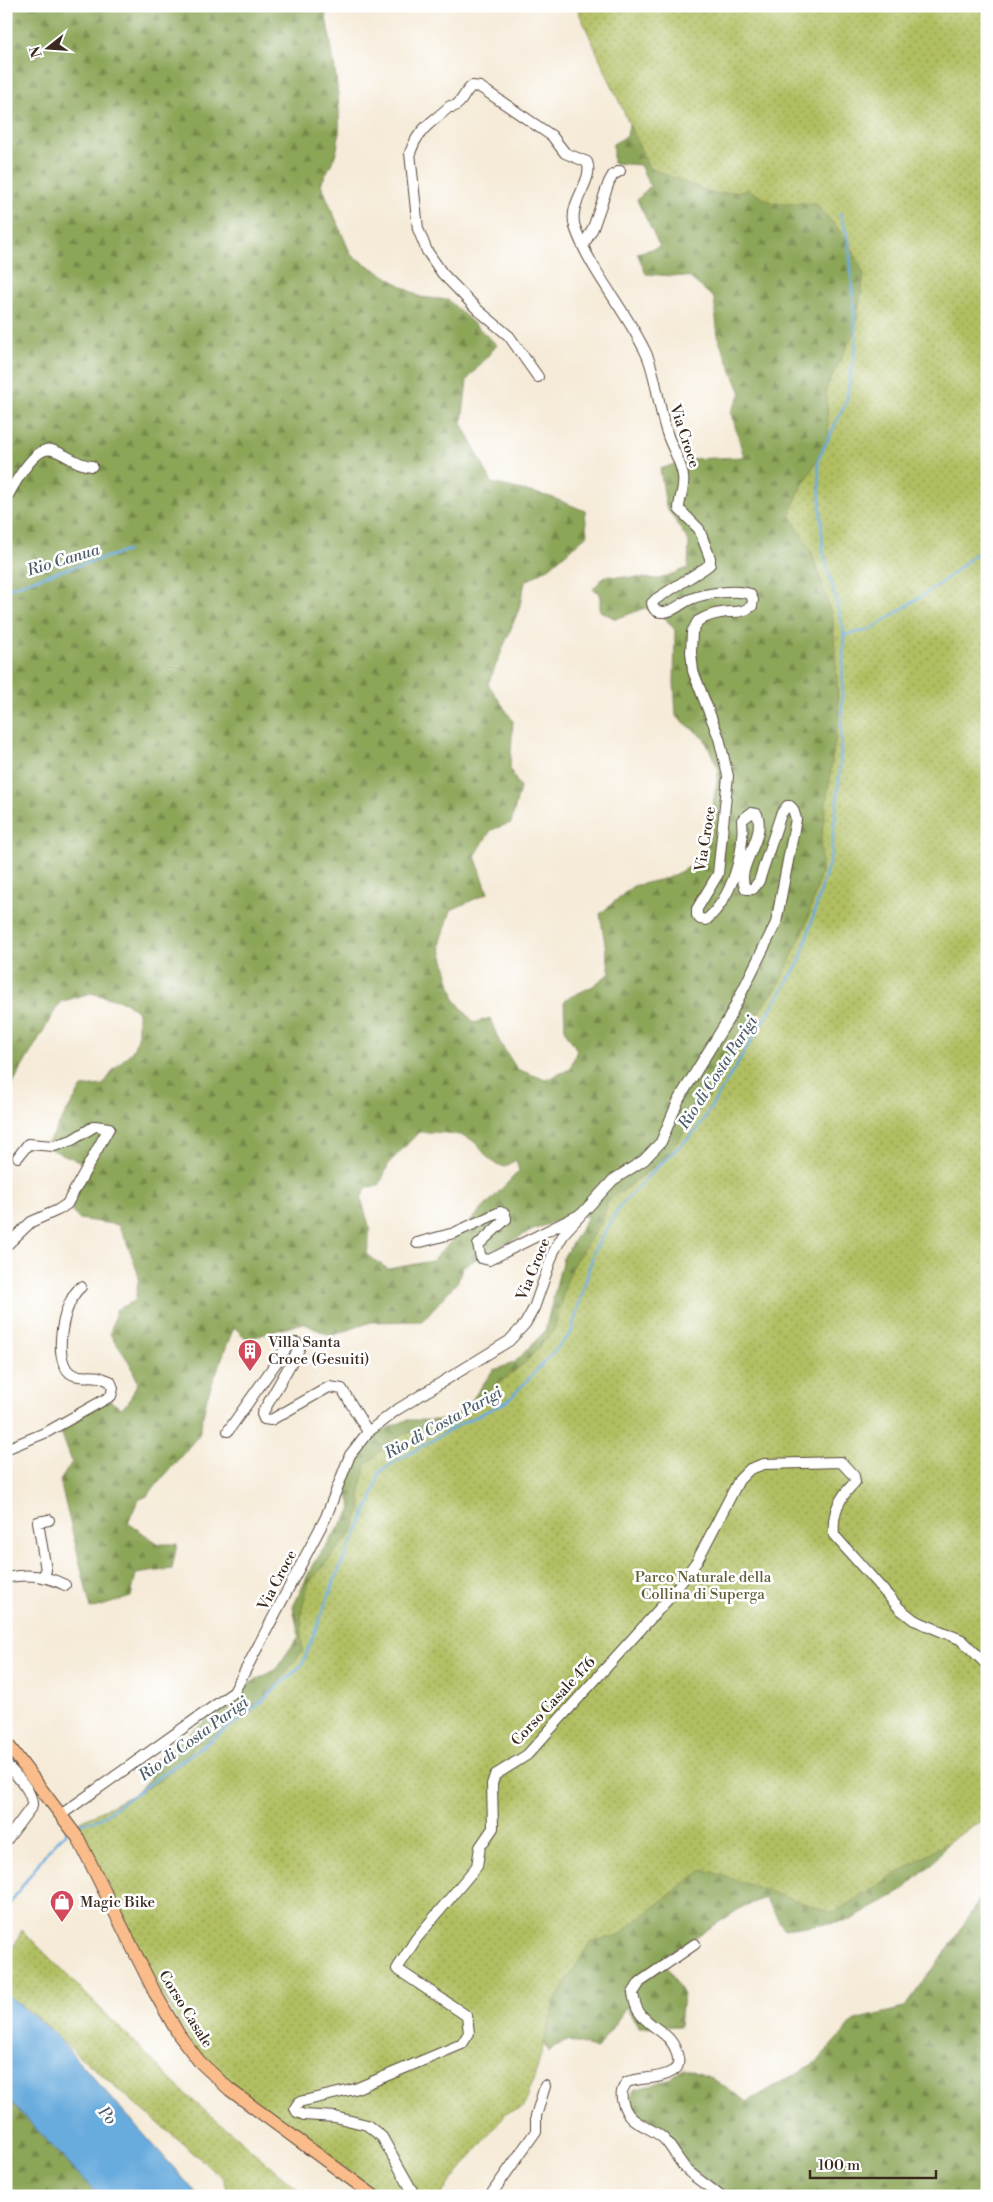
<svg xmlns="http://www.w3.org/2000/svg" width="993" height="2202" font-family="'Libre Bodoni',serif">
	<style>
		.forest { fill: url(#forest-firs); stroke: #64683b; fill-rule: evenodd }
		.park { fill: url(#park-dots); stroke: #767440 }
		.water { fill: #68abdd; stroke: #526a7e }
		.lines { fill: none; stroke-linecap: round; stroke-linejoin: round }
		.stream { stroke: #68abdd; stroke-width: 2.5 }
		.minor-casing { stroke: #57473a; stroke-width: 12 }
		.major-casing { stroke: #57473a; stroke-width: 14 }
		.minor { stroke: #fff; stroke-width: 10 }
		.major { stroke: #f9bc8a; stroke-width: 12 }
		.labels { text-anchor: middle; stroke-width: 5; stroke-linejoin: round; paint-order: stroke }
		.street-label { font-size: 15px; fill: #3b2a1e; stroke: #fff }
		.poi-label { font-size: 15px; fill: #3b2a1e; stroke: #fff; text-anchor: start }
		.park-label { font-size: 15px; fill: #645e36; stroke: #fff }
		.water-label { font-size: 16px; font-style: italic; fill: #4d5e6a; stroke: #fff }
	</style>
	<defs>
		<pattern id="forest-firs" width="22" height="20" patternUnits="userSpaceOnUse" patternTransform="scale(1.25)"><rect width="22" height="20" fill="#8ca658"/><path d="M5 1l3.5 6h-7zM16 11l3.5 6h-7z" fill="#748748"/></pattern>
		<pattern id="park-dots" width="8" height="8" patternUnits="userSpaceOnUse" patternTransform="scale(1.25)"><rect width="8" height="8" fill="#b1bf62"/><path d="M2 2h.1M6 6h.1" fill="none" stroke="#919b50" stroke-width="1.8" stroke-linecap="round"/></pattern>
	</defs>
	<rect width="100%" height="100%" fill="#fff"/>
	<filter id="ink" filterUnits="userSpaceOnUse"><feTurbulence type="fractalNoise" baseFrequency=".02" numOctaves="2"/><feDisplacementMap in="SourceGraphic" scale="10" xChannelSelector="R" yChannelSelector="G"/><feConvolveMatrix kernelMatrix="1 2 1 2 8 2 1 2 1" color-interpolation-filters="sRGB"/></filter>
	<filter id="wash" filterUnits="userSpaceOnUse"><feTurbulence type="fractalNoise" baseFrequency=".0096" numOctaves="4" result="noise"/><feDisplacementMap in="SourceGraphic" scale="20" xChannelSelector="R" yChannelSelector="G"/><feGaussianBlur stdDeviation="1.12" result="paint"/><feColorMatrix in="noise" values="0 0 0 0 0 0 0 0 0 0 0 0 0 0 0 0 0 1.4 0 .05"/><feComposite in="paint" operator="in"/></filter>
	<g filter="url(#wash)">
		<rect width="100%" height="100%" fill="#f5ebd8"/>
		<path class="forest" d="M 6,6 L 324,6 C 331,43 345,114 337,149 C 334,161 326,173 321,184 L 351,255 L 420,297 L 448,300 L 497,345 L 467,380 L 462,423 L 492,483 L 551,497 L 585,511 L 587,535 L 550,567 L 525,582 L 519,609 L 488,684 L 513,721 L 510,769 L 520,788 L 511,823 L 491,830 L 475,856 L 488,893 L 451,910 L 440,945 L 455,1000 L 474,1023 L 490,1018 L 499,1041 L 517,1069 L 546,1080 L 570,1069 L 577,1050 L 565,1031 L 564,1000 L 593,986 L 610,973 L 600,914 L 633,886 L 667,878 L 700,862 L 710,822 L 719,770 L 704,738 L 676,716 L 674,683 L 675,630 L 665,618 L 645,608 L 616,619 L 600,611 L 600,593 L 593,589 L 605,576 L 659,579 L 688,568 L 689,542 L 666,506 L 660,469 L 690,459 L 744,457 L 731,412 L 741,393 L 718,338 L 714,298 L 689,277 L 646,274 L 637,253 L 660,247 L 637,200 L 650,186 L 640,165 L 613,163 L 613,144 L 627,136 L 633,103 L 987,6 L 987,1614 L 621,1536 L 127,1802 L 149,1779 L 153,1761 L 220,1710 L 243,1687 L 276,1669 L 299,1636 L 293,1607 L 313,1564 L 352,1509 L 347,1492 L 350,1460 L 383,1430 L 407,1420 L 458,1420 L 493,1370 L 514,1363 L 545,1331 L 563,1258 L 588,1217 L 572,1212 C 557,1223 545,1224 529,1232 C 506,1243 484,1255 462,1267 L 458,1281 L 422,1321 L 371,1322 L 331,1336 L 303,1323 L 247,1339 L 234,1327 L 207,1397 L 199,1435 L 147,1496 L 138,1500 L 128,1523 L 159,1544 L 177,1544 L 172,1569 L 136,1574 L 131,1597 L 91,1609 L 60,1481 L 72,1462 L 61,1432 L 83,1407 L 110,1401 L 121,1408 L 128,1403 L 138,1382 L 129,1362 L 110,1334 L 116,1310 L 135,1301 L 139,1276 L 126,1240 L 118,1225 L 79,1219 L 73,1213 L 70,1193 L 82,1172 L 84,1163 L 45,1147 L 82,1087 L 103,1085 L 115,1068 L 133,1050 L 138,1038 L 138,1012 L 125,1002 L 91,993 L 60,1002 L 6,1095 ZM 419,1132 C 432,1132 463,1132 473,1141 C 487,1153 485,1161 505,1167 L 516,1160 L 519,1171 L 432,1261 L 388,1269 L 367,1255 L 370,1229 L 361,1198 L 367,1187 L 379,1186 L 389,1163 Z
			M 968,1814 L 935,1861 L 902,1891 L 851,1920 L 784,1929 L 765,1898 L 744,1906 L 663,1958 L 683,1995 L 680,2026 L 639,2027 L 626,2008 L 597,2049 L 566,2040 L 548,2052 L 526,1994 L 588,1889 Z
			M 987,1888 L 987,2196 L 726,2196 L 688,2165 L 665,2127 L 634,2115 L 629,2101 L 633,2090 L 668,2080 L 684,2068 L 712,2078 L 747,2102 L 818,2061 L 855,2020 L 904,2008 L 947,1950 Z
			M 6,2097 L 99,2196 L 6,2196 Z"/>
		<path class="park" d="M 576,6 L 987,6 L 987,1818 L 833,1913 L 703,1869 L 616,1937 L 591,1941 L 555,2001 L 537,2069 L 524,2107 L 506,2113 L 440,2196 L 383,2196 L 233,2088 L 202,2058 L 181,2029 L 140,1952 L 79,1822 L 160,1781 L 186,1758 L 194,1745 L 207,1741 L 245,1718 L 281,1680 L 302,1651 L 301,1613 L 308,1584 L 353,1531 L 361,1508 L 360,1491 L 366,1465 L 393,1439 L 461,1412 L 526,1362 L 554,1330 L 566,1283 L 575,1261 L 603,1221 L 607,1202 L 667,1157 L 728,1068 L 750,1024 L 778,986 L 806,925 L 821,873 L 821,840 L 839,713 L 833,620 L 813,556 L 790,514 L 800,489 L 829,440 L 826,389 L 855,330 L 864,275 L 849,242 L 815,203 L 772,203 L 749,190 L 714,194 L 649,168 Z
			M 22,1930 L 189,2097 L 306,2196 L 230,2196 L 223,2178 L 6,1994 L 6,1963 Z"/>
		<path class="water" d="M 6,1994 L 49,2028 L 199,2196 L 99,2196 L 6,2097 Z"/>
		<g class="lines">
			<path class="stream" d="M 6,589 L 60,571 L 127,551
				M 844,635 L 870,630 L 940,584 L 987,545
				M 74,1826 L 77,1824 L 99,1819 L 186,1758 L 250,1712 L 302,1665 L 338,1571 L 371,1502 L 380,1471 L 460,1424 L 508,1401 L 571,1333 L 594,1251 L 620,1206 L 648,1176 L 697,1130 L 800,961 L 831,856 L 840,772 L 844,630 L 823,551 L 818,460 L 846,402 L 856,343 L 849,242 L 840,213
				M 6,1909 L 45,1854 L 67,1831"/>
		</g>
	</g>
	<g filter="url(#ink)">
		<g class="lines">
			<defs>
				<path id="minor" d="M 583,246 L 593,228 L 609,182 L 613,175 L 620,171
					M 6,499 C 13,486 35,445 52,450 C 67,454 76,465 92,466
					M 417,1243 L 454,1233 L 500,1212 L 505,1214 L 506,1219 L 478,1245 L 481,1258 L 489,1260 L 579,1215
					M 6,1246 L 31,1222 L 58,1210 L 67,1204 L 109,1128 L 95,1126 L 72,1140 L 54,1146 L 28,1144 L 18,1157
					M 228,1431 L 290,1343 L 297,1343 L 299,1349 L 262,1414 L 264,1419 L 271,1420 L 329,1387 L 342,1389 L 368,1432
					M 6,1449 L 47,1432 L 111,1396 L 113,1388 L 110,1381 C 106,1380 103,1378 99,1377 C 90,1375 76,1379 69,1372 C 52,1356 64,1299 81,1287
					M 44,1576 L 46,1570 L 38,1522 L 49,1520
					M 6,1578 C 27,1573 46,1575 65,1585
					M 6,1764 C 15,1775 33,1790 32,1806 L 6,1841
					M 62,1814 L 234,1692 L 326,1517 L 350,1455 L 368,1432 L 395,1411 L 509,1341 L 525,1324 L 534,1308 L 554,1251 L 565,1232 L 613,1180 L 644,1160 L 661,1142 L 679,1099 L 729,1018 L 776,923 L 796,819 L 793,809 L 790,806 L 787,806 L 781,814 L 759,881 L 753,889 L 746,889 C 733,868 767,839 757,814 L 751,813 L 742,820 C 745,853 732,898 706,920 L 700,919 L 697,915 L 697,909 L 718,874 L 728,776 L 719,738 L 693,671 L 691,652 L 692,632 L 698,621 C 705,617 712,614 721,613 C 732,611 742,614 752,606 L 753,600 L 750,594 C 737,589 704,593 691,599 C 682,602 673,613 662,612 C 656,612 653,609 652,603 L 656,599 L 705,568 L 710,564 L 710,558 L 699,529 L 679,509 C 679,498 685,488 683,476 C 681,461 671,447 667,433 C 658,408 657,376 646,353 C 626,310 590,271 575,227 C 567,202 595,181 587,162 L 565,153 L 552,136 L 480,87 L 472,86 C 464,92 462,104 453,107 L 450,106 C 431,124 419,127 410,153 L 418,229 L 427,251 L 442,273 L 478,310 L 509,336 L 538,377
					M 695,1944 L 640,1982 L 633,1993 C 634,2000 635,2006 639,2012 C 652,2031 673,2031 678,2058 C 679,2063 678,2068 673,2071 C 659,2080 642,2077 627,2082 C 622,2089 620,2094 623,2103 C 629,2126 651,2125 665,2140 C 673,2149 678,2160 686,2169 C 696,2179 709,2186 720,2196
					M 415,2196 L 382,2137 L 367,2125 L 335,2117 L 304,2115 L 297,2112 L 295,2108 L 299,2102 L 355,2089 L 462,2044 L 469,2033 L 467,2016 L 397,1969 L 416,1939 L 477,1866 L 480,1847 L 493,1828 L 492,1784 L 495,1775 L 527,1755 L 671,1596 L 697,1561 L 739,1480 L 750,1469 L 764,1464 L 841,1462 L 854,1476 L 855,1482 C 839,1498 832,1512 834,1535 L 900,1609 L 914,1620 L 962,1640 L 987,1665
					M 490,2196 L 536,2131 L 536,2116 L 545,2086"/>
				<path id="major" d="M 6,1742 L 78,1838 L 155,1993 L 179,2035 L 199,2061 L 230,2090 L 374,2196"/>
			</defs>
			<use href="#minor" class="minor-casing"/>
			<use href="#major" class="major-casing"/>
			<use href="#minor" class="minor"/>
			<use href="#major" class="major"/>
		</g>
	</g>
	<defs>
		<symbol id="building-pin" viewBox="-11 -11 22 30"><path d="M0 17L-7.5 6A9.5 9.5 0 1 1 7.5 6Z" fill="#d1495b" stroke="#fff"/><path d="M-4-6H4V6H1V3H-1V6H-4ZM-2.5-4.3h1.7v1.8h-1.7ZM.8-4.3h1.7v1.8H.8ZM-2.5-1h1.7V.8h-1.7ZM.8-1h1.7V.8H.8Z" fill="#fff"/></symbol>
		<symbol id="shop-pin" viewBox="-11 -11 22 30"><path d="M0 17L-7.5 6A9.5 9.5 0 1 1 7.5 6Z" fill="#d1495b" stroke="#fff"/><path d="M-5-2.5h2.3a2.7 3.5 0 0 1 5.4 0H5L5.5 6h-11ZM-1.5-2.5h3a1.5 2.3 0 0 0-3 0Z" fill="#fff"/></symbol>
	</defs>
	<g fill-rule="evenodd">
		<use href="#building-pin" x="236" y="1337" width="28" height="38"/>
		<use href="#shop-pin" x="48" y="1888" width="28" height="38"/>
	</g>
	<g class="labels">
		<g class="street-label">
			<text transform="translate(685 436) rotate(72)" y="5">Via Croce</text>
			<text transform="translate(705 839) rotate(-81)" y="5">Via Croce</text>
			<text transform="translate(533 1269) rotate(-68)" y="5">Via Croce</text>
			<text transform="translate(277 1580) rotate(-62)" y="5">Via Croce</text>
			<text transform="translate(553 1701) rotate(-47)" y="5">Corso Casale 476</text>
			<text transform="translate(186 2009) rotate(58)" y="5">Corso Casale</text>
		</g>
		<g class="poi-label">
			<text x="268" y="1347">Villa Santa<tspan x="268" dy="17">Croce (Gesuiti)</tspan></text>
			<text x="80" y="1907">Magic Bike</text>
		</g>
		<g class="park-label">
			<text x="703" y="1582">Parco Naturale della<tspan x="703" dy="17">Collina di Superga</tspan></text>
		</g>
		<g class="water-label">
			<text transform="translate(63 559) rotate(-17)" y="6">Rio Canua</text>
			<text transform="translate(717 1072) rotate(-57)" y="6">Rio di Costa Parigi</text>
			<text transform="translate(443 1422) rotate(-29)" y="6">Rio di Costa Parigi</text>
			<text transform="translate(193 1738) rotate(-36)" y="6">Rio di Costa Parigi</text>
			<text transform="translate(108 2115) rotate(49)" y="6">Po</text>
		</g>
	</g>
	<rect width="993" height="2202" fill="none" stroke="#fff" stroke-width="25"/>
	<g transform="translate(48 48) rotate(253)" stroke="#ffffff" stroke-width="4" paint-order="stroke">
	<path d="M0-4L9 19L0 12L-9 19Z" fill="#3b2a1e"/>
	<text y="-8" font-size="14" font-weight="bold" text-anchor="middle" fill="#3b2a1e">N</text>
	</g>
	<path d="M810 2170v8h126v-8" fill="none" stroke="#3b2a1e" stroke-width="2.5"/>
	<text x="818" y="2170" font-size="15" fill="#3b2a1e" stroke="#ffffff" stroke-width="4" paint-order="stroke">100 m</text>
</svg>
